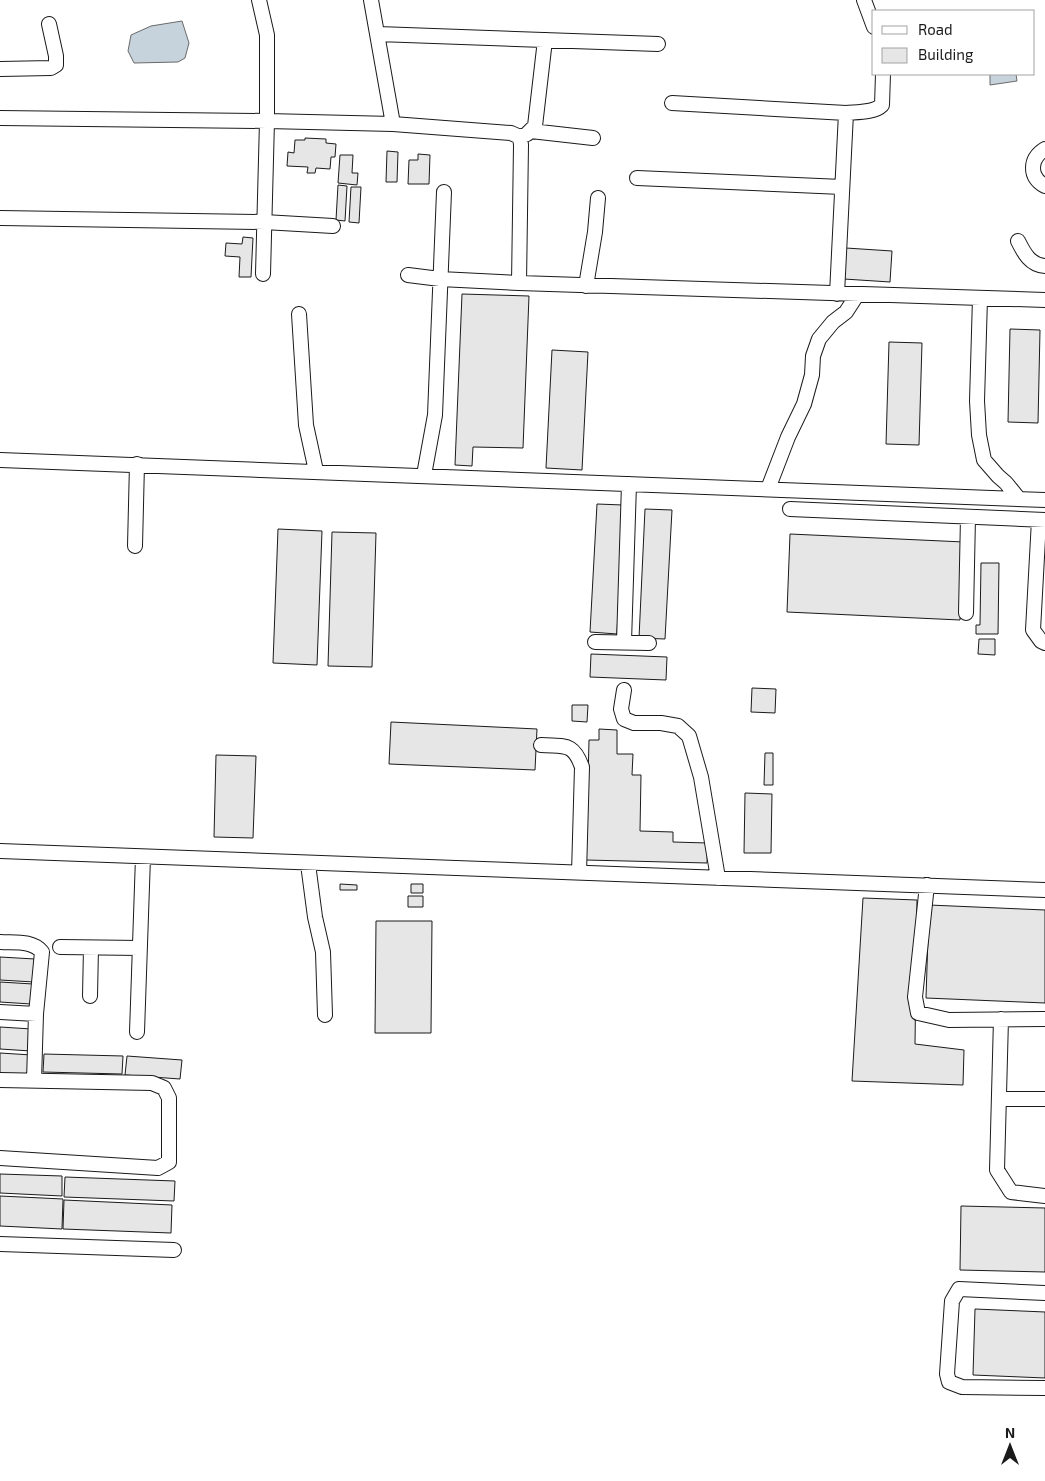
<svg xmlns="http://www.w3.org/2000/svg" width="1045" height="1481" font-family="'Exo 2',sans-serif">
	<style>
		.water { fill: #c6d2dc; stroke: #6a6a6a }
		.building { fill: #e6e6e6; stroke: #1a1a1a }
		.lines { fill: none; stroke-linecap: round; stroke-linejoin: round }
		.minor-casing { stroke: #1a1a1a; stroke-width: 16 }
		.minor { stroke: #fff; stroke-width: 14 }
	</style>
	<rect width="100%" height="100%" fill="#fff"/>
	<path class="water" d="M 182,21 L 189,43 L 185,58 L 178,62 L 134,63 L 128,51 L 131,35 L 151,26 Z
		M 990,74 L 1016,74 L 1017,81 L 990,85 Z"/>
	<path class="building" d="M 305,138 L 326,139 L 326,143 L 336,144 L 335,157 L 331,157 L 330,169 L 316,168 L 315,173 L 307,173 L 308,167 L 287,166 L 288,152 L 294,153 L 295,140 L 305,140 Z
		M 387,151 L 398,152 L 397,182 L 386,182 Z
		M 418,154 L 430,155 L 429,184 L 408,184 L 409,160 L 418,160 Z
		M 340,155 L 353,155 L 352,173 L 358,173 L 357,185 L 338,183 Z
		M 338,185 L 347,186 L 345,221 L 336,220 Z
		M 351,187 L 361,187 L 359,223 L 349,222 Z
		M 243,237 L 253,238 L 251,277 L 239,277 L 240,257 L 225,256 L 226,243 L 242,244 Z
		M 846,248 L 892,251 L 890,282 L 844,279 Z
		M 462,294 L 529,296 L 523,448 L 473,447 L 472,466 L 455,465 Z
		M 1010,329 L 1040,330 L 1038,423 L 1008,422 Z
		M 889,342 L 922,343 L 919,445 L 886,444 Z
		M 552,350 L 588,352 L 582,470 L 546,468 Z
		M 597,504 L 623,505 L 617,634 L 590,632 Z
		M 645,509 L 672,510 L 665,639 L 639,638 Z
		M 278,529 L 322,531 L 317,665 L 273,663 Z
		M 332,532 L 376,533 L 372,667 L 328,666 Z
		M 790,534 L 964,542 L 960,620 L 787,612 Z
		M 981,563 L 999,563 L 998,634 L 976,634 L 976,625 L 980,625 Z
		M 979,639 L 995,639 L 995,655 L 978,654 Z
		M 591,654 L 667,657 L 666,680 L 590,677 Z
		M 752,688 L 776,689 L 775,713 L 751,712 Z
		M 572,705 L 588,705 L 587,722 L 572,721 Z
		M 391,722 L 537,729 L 535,770 L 389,764 Z
		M 599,729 L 617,730 L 617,754 L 633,754 L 632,775 L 641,775 L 640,831 L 673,832 L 673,842 L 708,843 L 707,863 L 586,860 L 589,740 L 599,740 Z
		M 765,753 L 773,753 L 773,785 L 764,785 Z
		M 216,755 L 256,756 L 253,838 L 214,837 Z
		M 745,793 L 772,794 L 771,853 L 744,853 Z
		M 340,884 L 357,885 L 357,890 L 340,890 Z
		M 411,884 L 423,884 L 423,893 L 411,893 Z
		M 408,896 L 423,896 L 423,907 L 408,907 Z
		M 863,898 L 917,900 L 915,1044 L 964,1050 L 963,1085 L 852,1081 Z
		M 929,905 L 1045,910 L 1045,1003 L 926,998 Z
		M 376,921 L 432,921 L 431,1033 L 375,1033 Z
		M 0,957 L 35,959 L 34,982 L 0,980 Z
		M 0,982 L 33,984 L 31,1004 L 0,1002 Z
		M 0,1027 L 32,1029 L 31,1051 L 0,1049 Z
		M 0,1053 L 32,1055 L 30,1076 L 0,1074 Z
		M 44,1054 L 123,1056 L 122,1074 L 43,1072 Z
		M 127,1056 L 182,1060 L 180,1079 L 125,1075 Z
		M 0,1174 L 62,1176 L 62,1196 L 0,1193 Z
		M 65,1177 L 175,1181 L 174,1201 L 64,1197 Z
		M 0,1196 L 63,1199 L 62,1229 L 0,1226 Z
		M 64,1200 L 172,1205 L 171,1233 L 63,1229 Z
		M 961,1206 L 1045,1208 L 1045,1272 L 960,1270 Z
		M 975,1309 L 1045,1312 L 1045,1378 L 973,1375 Z"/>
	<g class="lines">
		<defs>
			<path id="minor" d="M 259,0 L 267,35 L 267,121 L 263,274
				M 371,0 L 393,124
				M 864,0 L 874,27
				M 378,34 L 658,44
				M 0,69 L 51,68 L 56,65 L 56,56 L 49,24
				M 672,103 L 846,113 C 857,112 874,113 882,105 L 883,74
				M 0,118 L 267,121 L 393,124 L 511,133 L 520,137 L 527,134 L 535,126 L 545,40
				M 531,131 L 593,138
				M 1045,149 C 1029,159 1029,177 1045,186
				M 637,178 L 842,187
				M 0,218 L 264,222 L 333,226
				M 1018,241 C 1024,253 1030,265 1045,266
				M 408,275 L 440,279 L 519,283 L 1045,300
				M 519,283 L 521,145 L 520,137
				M 586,286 L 595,232 L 598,198
				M 837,294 L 846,113
				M 980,298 L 977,401 L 979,435 L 984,460 L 998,476 L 1006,483 L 1019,499
				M 299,314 L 306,425 L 316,471
				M 0,460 L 1045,500
				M 424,475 L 435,415 L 444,192
				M 768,489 L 788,437 L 804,404 L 812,375 L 813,356 L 819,339 L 833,322 L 846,312 L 857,295
				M 790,509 L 1045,520
				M 1039,520 L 1033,630 L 1041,641 L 1045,643
				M 135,546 L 137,464
				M 966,613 L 968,517
				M 595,642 L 649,643
				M 624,642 L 629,484
				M 624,690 L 621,709 L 624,719 L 634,723 L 661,723 L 678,726 L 689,736 L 701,777 L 718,878
				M 541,745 C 565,747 573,742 582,767 L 579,873
				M 0,851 L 1045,890
				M 308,864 L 315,917 L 323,952 L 325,1015
				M 927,885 L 915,997 L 918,1013 L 949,1020 L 1045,1019
				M 0,942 C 15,943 32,940 42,952 L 36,1014 L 34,1081
				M 60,947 L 140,948
				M 90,996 L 91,948
				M 0,1012 L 36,1014
				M 1001,1019 L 997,1170 L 1011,1192 L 1045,1196
				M 137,1032 L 143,857
				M 0,1080 L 152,1083 L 164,1088 L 169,1098 L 169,1162 L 158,1168 L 0,1158
				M 999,1099 L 1045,1099
				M 0,1244 L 174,1250
				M 1045,1293 L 959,1289 L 952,1301 L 947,1374 L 949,1382 L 962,1387 L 1045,1388"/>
		</defs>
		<use href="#minor" class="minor-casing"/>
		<use href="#minor" class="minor"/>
	</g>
	<rect x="872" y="10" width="162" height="65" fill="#ffffff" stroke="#a3a3a3"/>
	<rect x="882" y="26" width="25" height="8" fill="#ffffff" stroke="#a3a3a3"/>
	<text x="918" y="35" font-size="15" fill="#1a1a1a">Road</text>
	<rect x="882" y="48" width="25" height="15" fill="#e6e6e6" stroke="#a3a3a3"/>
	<text x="918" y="60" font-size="15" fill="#1a1a1a">Building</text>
	<g transform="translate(1010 1446)" stroke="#ffffff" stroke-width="4" paint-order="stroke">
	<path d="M0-4L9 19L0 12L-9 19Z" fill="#1a1a1a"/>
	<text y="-8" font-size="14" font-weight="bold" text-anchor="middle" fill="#1a1a1a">N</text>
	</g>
</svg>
